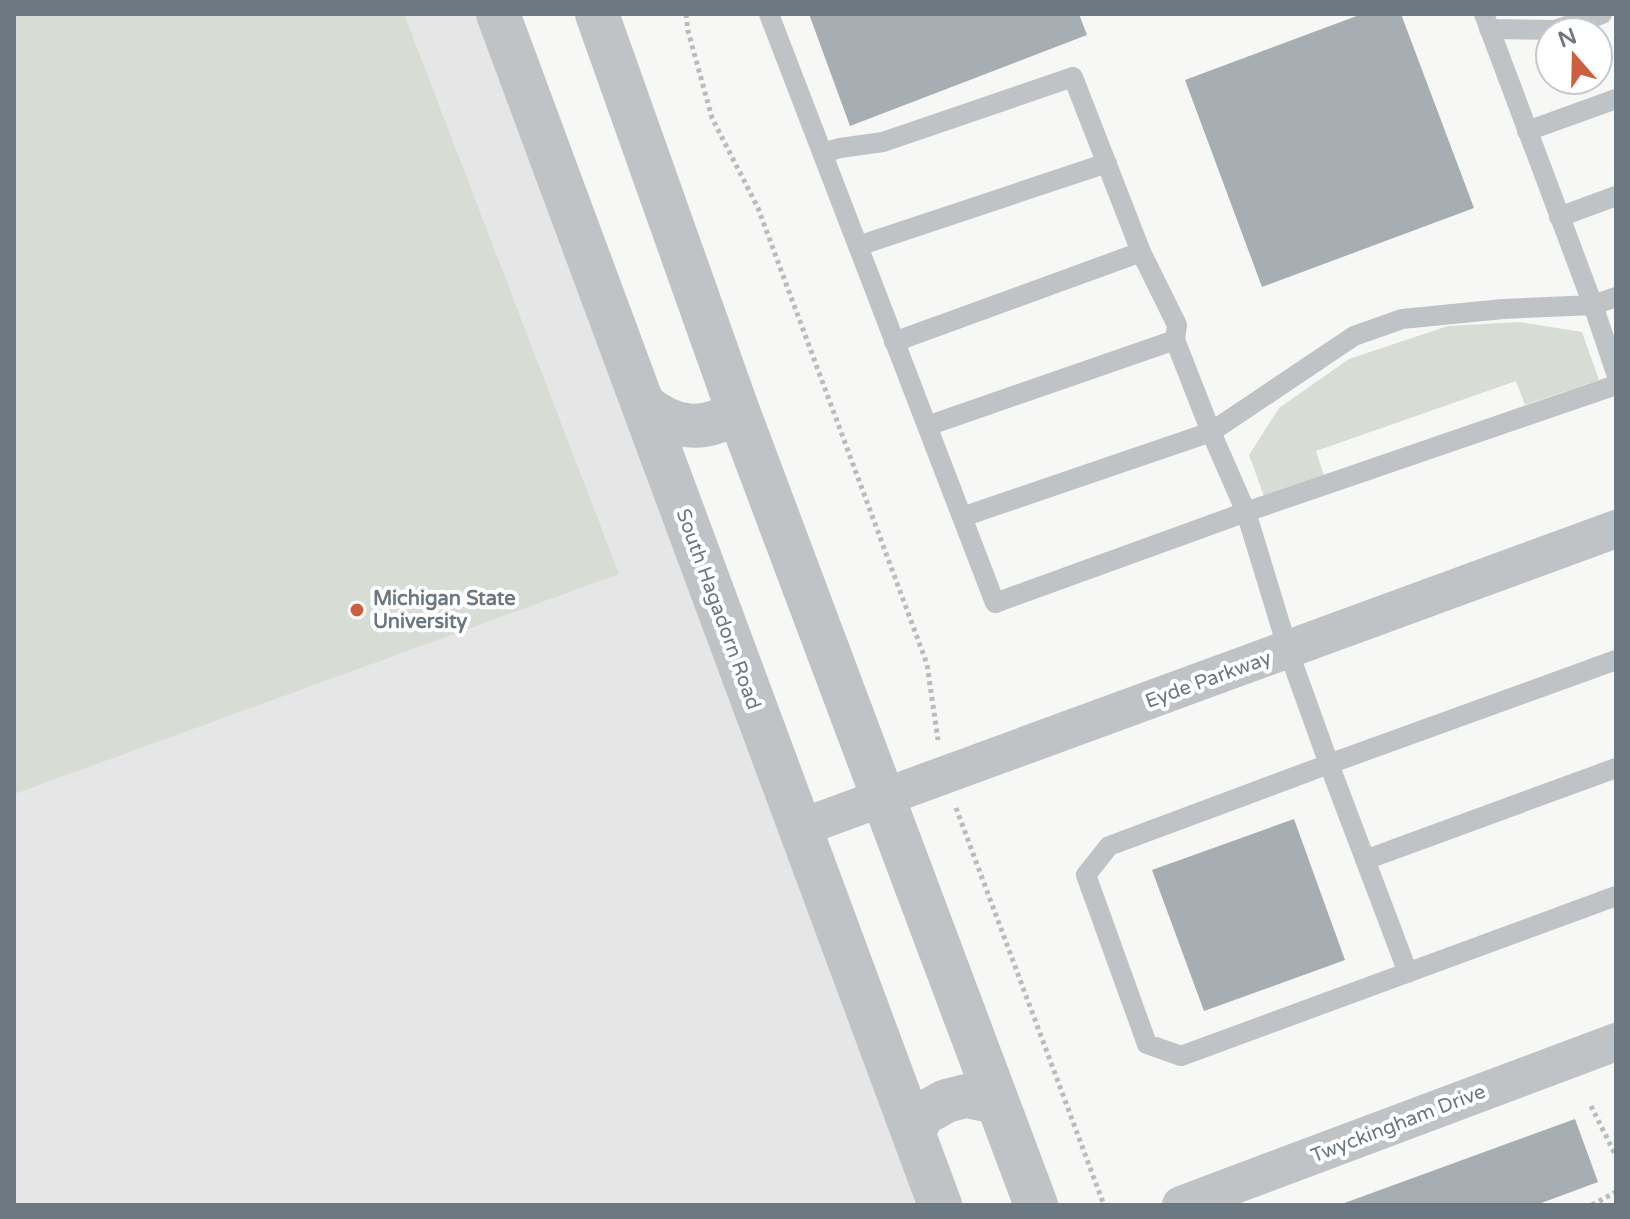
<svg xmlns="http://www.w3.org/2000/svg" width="1630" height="1219" font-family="'Varela Round',sans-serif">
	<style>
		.built { fill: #e5e6e5 }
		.green { fill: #d7dcd5 }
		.building { fill: #a7aeb3 }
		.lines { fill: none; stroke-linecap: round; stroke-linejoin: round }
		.path { stroke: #b9bcbe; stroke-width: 5; stroke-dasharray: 4 4; stroke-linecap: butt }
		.service { stroke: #bfc3c6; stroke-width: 20 }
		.minor { stroke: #bfc3c6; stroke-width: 38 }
		.tertiary { stroke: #bfc3c6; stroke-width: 44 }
		.poi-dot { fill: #cc5f40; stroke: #fff; stroke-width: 3 }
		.labels { text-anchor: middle; stroke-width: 8; stroke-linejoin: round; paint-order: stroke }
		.poi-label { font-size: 20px; font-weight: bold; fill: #6b7882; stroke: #fff; text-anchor: start }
		.street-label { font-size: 20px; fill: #6b7882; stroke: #fff }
	</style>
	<rect width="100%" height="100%" fill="#f7f7f5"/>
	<path class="built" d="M 14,14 L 478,14 L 921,1205 L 14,1205 Z"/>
	<path class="green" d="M 14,14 L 404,14 L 619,574 L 14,794 Z
		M 1519,322 L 1582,332 L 1599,380 L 1525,405 L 1516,381 L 1316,451 L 1324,476 L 1264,496 L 1249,455 L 1279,408 L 1349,359 L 1448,326 Z"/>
	<path class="building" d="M 809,14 L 1079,14 L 1087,35 L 850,126 Z
		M 1362,14 L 1401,14 L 1474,208 L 1262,287 L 1185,80 Z
		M 1294,819 L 1345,960 L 1204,1011 L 1152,870 Z
		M 1575,1119 L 1598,1182 L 1536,1205 L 1339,1205 Z"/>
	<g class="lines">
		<path class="path" d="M 686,14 L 688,31 L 712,118 L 758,208 L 927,664 L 938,740
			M 956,808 L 1104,1205
			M 1591,1106 L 1616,1156
			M 1592,1205 L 1616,1192"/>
		<path class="service" d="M 769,14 L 995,603 L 1246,512 L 1616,385
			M 1484,14 L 1593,305 L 1616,373
			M 1489,29 L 1555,30 L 1602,14
			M 1527,131 L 1616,99
			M 822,153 L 840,148 L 883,142 L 1073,77 L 1141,252 L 1177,325 L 1175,340 L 1211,432 L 1246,512 L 1288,650 L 1329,764 L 1109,846 L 1086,875 L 1147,1044 L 1181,1056 L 1616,896
			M 1559,217 L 1616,196
			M 858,246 L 1107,163
			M 894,342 L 1141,252
			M 927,426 L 1175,340
			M 962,517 L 1211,432 L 1354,336 L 1402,319 L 1503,309 L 1593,305 L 1616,297
			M 1365,860 L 1616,768
			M 1408,973 L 1329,764 L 1616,660"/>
		<path class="minor" d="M 800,828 L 1616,529
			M 1181,1205 L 1616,1042"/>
		<path class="tertiary" d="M 498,14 L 940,1205
			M 597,14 L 738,411 L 1036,1205
			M 643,404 C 674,430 704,433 738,411
			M 913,1132 L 923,1114 L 946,1101 L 966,1096 L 997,1102"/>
	</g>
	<circle class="poi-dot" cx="357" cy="610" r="8"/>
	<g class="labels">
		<g class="poi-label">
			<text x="373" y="605">Michigan State<tspan x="373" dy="23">University</tspan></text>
		</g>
		<g class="street-label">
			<text transform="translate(719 609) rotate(70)" y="7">South Hagadorn Road</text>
			<text transform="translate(1208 679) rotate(-20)" y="7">Eyde Parkway</text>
			<text transform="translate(1398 1123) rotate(-21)" y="7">Twyckingham Drive</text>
		</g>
	</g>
	<rect width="1630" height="1219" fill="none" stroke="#6b7882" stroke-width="32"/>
	<g transform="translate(1574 56) rotate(340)"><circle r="38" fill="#ffffff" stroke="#c4c9cd" stroke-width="2"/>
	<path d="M0-6L14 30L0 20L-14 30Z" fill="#cc5f40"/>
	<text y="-12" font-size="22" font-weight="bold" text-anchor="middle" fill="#6b7882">N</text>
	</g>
</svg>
